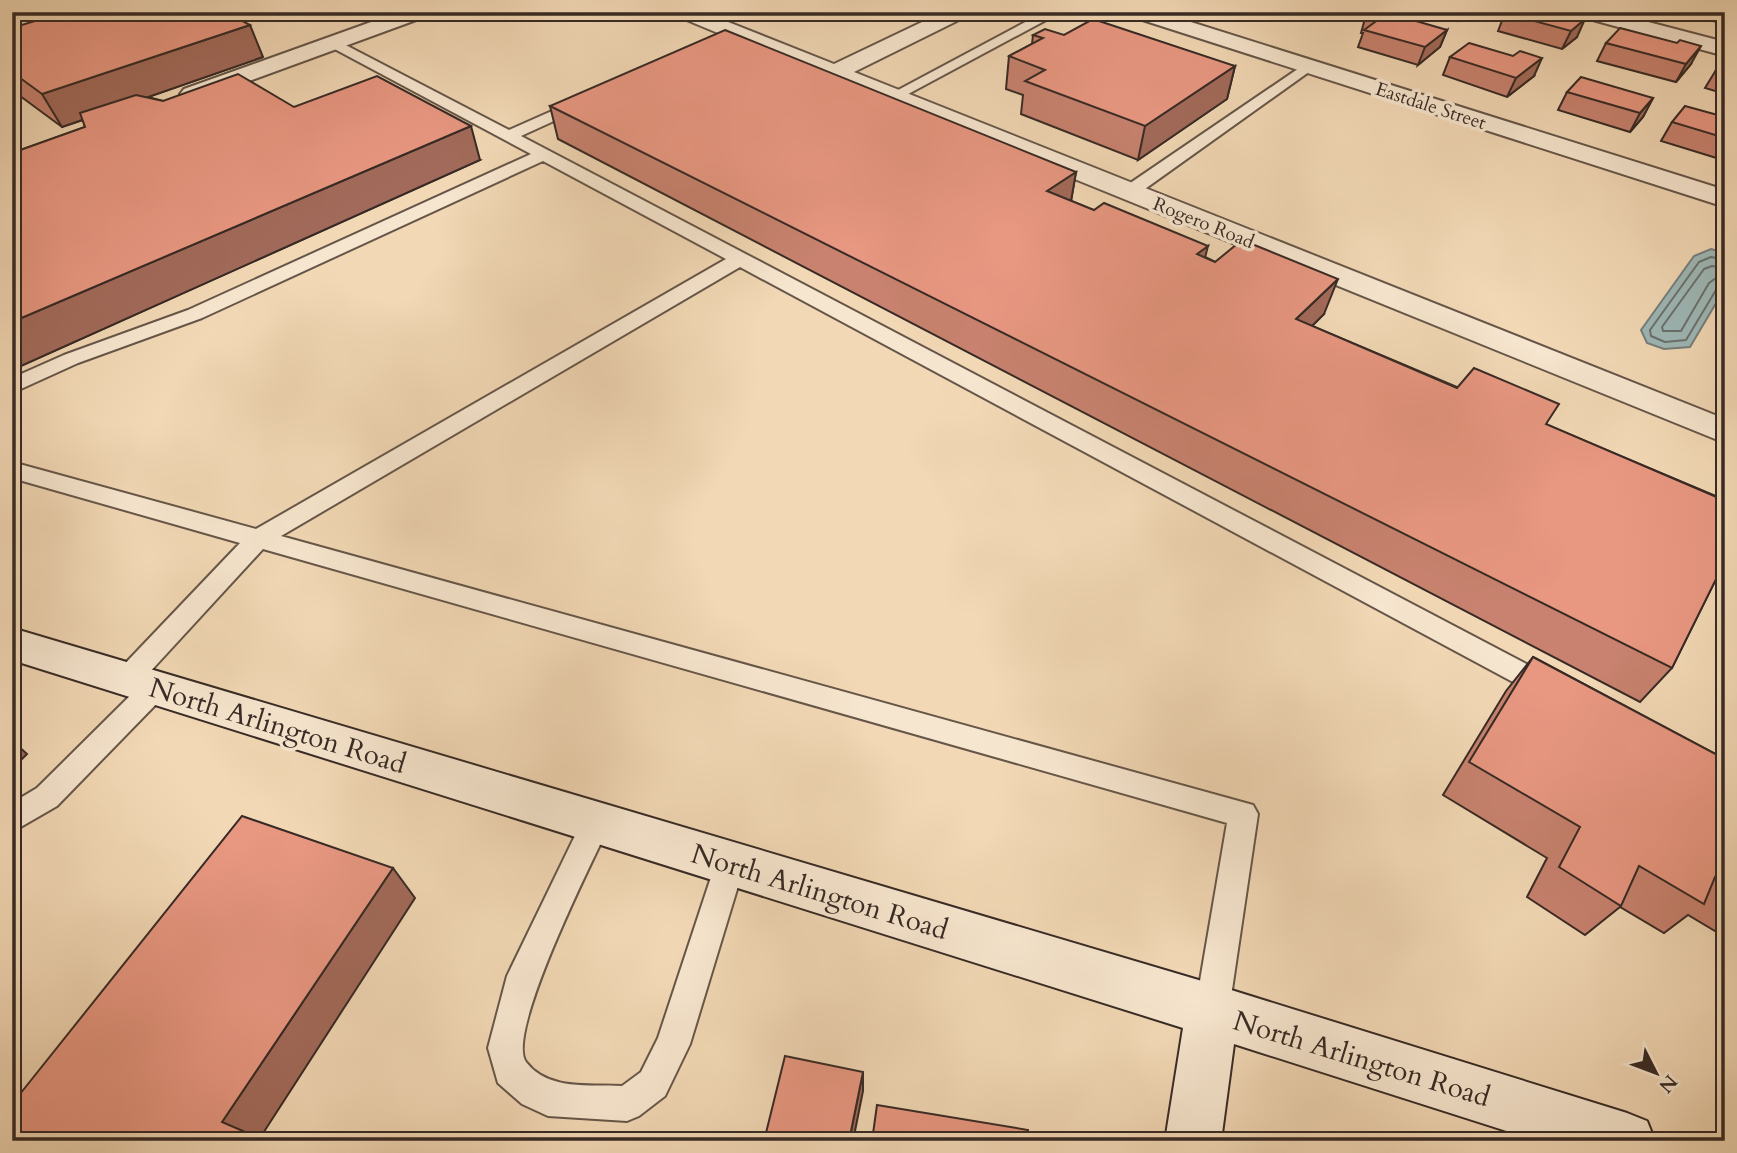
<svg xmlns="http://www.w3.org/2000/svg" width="1737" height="1153" font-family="Cardo,serif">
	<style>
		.water { fill: #9eb8b7; stroke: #757f7d; stroke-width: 2 }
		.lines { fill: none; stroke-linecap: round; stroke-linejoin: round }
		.shore { stroke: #6a716e; stroke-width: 2 }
		.lane-casing { stroke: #665649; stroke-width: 4 }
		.street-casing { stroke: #665649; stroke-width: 4 }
		.secondary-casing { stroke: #372a25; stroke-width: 4 }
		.highway-casing { stroke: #372a25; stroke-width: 4 }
		.lane { fill: #f7e6cf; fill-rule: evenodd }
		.street { fill: #f7e6cf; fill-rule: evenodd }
		.secondary { fill: #f7e6cf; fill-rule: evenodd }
		.highway { fill: #f2d8b5; fill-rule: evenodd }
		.wall { fill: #c8826f; stroke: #372a25; stroke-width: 2 }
		.shaded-wall { fill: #a26a5a; stroke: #372a25; stroke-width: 2 }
		.building { fill: #e89781; stroke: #372a25; stroke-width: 2 }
		.labels { text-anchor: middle; stroke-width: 7; stroke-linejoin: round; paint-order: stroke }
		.far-street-label { font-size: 19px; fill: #372a25; stroke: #f7e6cf }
		.near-street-label { font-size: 28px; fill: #372a25; stroke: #f7e6cf }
	</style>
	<rect width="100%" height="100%" fill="#f2d8b5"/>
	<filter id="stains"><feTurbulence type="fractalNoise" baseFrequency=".00286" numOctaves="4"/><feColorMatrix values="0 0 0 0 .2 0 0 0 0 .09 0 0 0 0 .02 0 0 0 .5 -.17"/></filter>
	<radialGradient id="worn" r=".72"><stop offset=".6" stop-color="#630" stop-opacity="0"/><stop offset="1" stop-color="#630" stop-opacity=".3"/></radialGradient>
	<path class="water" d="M 1711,249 L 1725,253 L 1725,288 L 1690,347 L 1664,349 L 1647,343 L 1641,330 L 1694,256 Z"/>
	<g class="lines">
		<path class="shore" d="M 1725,260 L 1711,257 L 1699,262 L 1650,330 L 1651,336 L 1665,342 L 1686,340 L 1716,290 L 1725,286
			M 1725,268 L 1712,266 L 1704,269 L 1662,327 L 1663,331 L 1681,331 L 1709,283 L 1716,278 L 1725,277"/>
		<defs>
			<path id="lane" d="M 1044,12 L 1061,12 L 897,100 L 892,101 L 885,97 Z
				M 334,39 L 509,130 L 579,99 L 589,99 L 592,102 L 589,105 L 521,136 L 1557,680 L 1561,688 L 1557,696 L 1548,699 L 1539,696 L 740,267 L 281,536 L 1253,805 L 1258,814 L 1229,1010 L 1224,1022 L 1212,1027 L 1200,1022 L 1195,1010 L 1227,823 L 263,549 L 136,687 L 127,690 L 118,687 L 114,679 L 118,671 L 240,543 L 12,478 L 12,462 L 256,529 L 726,259 L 543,161 L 202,318 L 78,363 L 12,393 L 12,378 L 64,355 L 188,310 L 531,154 L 329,46 L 329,40 Z
				M 1308,62 L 1315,66 L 1313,69 L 1135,196 L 1123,196 L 1121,192 L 1123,188 Z
				M 155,677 L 164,680 L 168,688 L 164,696 L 57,806 L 12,832 L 12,803 L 37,788 L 146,680 Z
				M 596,809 L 606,813 L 611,822 C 594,858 505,1034 526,1062 C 548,1091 590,1084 622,1086 L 641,1072 L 658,1038 L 719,853 L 730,849 L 741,853 L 745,863 L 690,1044 L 665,1096 L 639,1116 L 627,1121 L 548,1116 L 522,1104 L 498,1083 L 488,1048 L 507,976 L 586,813 Z"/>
			<path id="street" d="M 399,12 L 430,12 L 427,16 L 200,99 L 184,99 L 180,94 L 184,89 Z
				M 674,12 L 703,12 L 834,64 L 943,12 L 970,12 L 967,16 L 854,72 L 1725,419 L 1725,443 L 826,78 L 677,16 Z
				M 1127,12 L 1159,12 L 1725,190 L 1725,207 L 1130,16 Z
				M 1575,12 L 1610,12 L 1725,42 L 1725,56 L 1578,16 Z"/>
			<path id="secondary" d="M 12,628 L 1212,984 L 1627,1113 L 1647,1121 L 1655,1141 L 1538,1141 L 1234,1044 L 1221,1141 L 1165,1141 L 1183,1028 L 12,660 Z"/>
			<path id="highway" d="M 12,12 L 25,12 L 22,16 L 12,19 Z"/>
		</defs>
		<use href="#lane" class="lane-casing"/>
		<use href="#street" class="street-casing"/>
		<use href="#secondary" class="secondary-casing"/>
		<use href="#highway" class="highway-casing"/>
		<use href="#lane" class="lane"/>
		<use href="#street" class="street"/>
		<use href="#secondary" class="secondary"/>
		<use href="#highway" class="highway"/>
	</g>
	<path class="wall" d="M 785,12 L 812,12 L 800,18 Z
		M 1431,12 L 1470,12 L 1459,20 Z
		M 1560,12 L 1577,37 L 1562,49 L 1498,31 L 1505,13 Z
		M 1679,12 L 1725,12 L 1717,22 Z
		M 1366,15 L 1447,30 L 1440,47 L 1418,65 L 1358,47 L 1363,33 L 1361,33 Z
		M 12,28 L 263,57 L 148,97 L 163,101 L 294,107 L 480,160 L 12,370 L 12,153 L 85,127 L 83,120 L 62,127 L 12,90 Z
		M 1033,35 L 1064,35 L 1235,66 L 1227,99 L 1138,160 L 1021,114 L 1023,95 L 1006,89 L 1009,56 L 1032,44 Z
		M 1606,43 L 1691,64 L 1676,82 L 1597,61 Z
		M 1450,57 L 1534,76 L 1507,97 L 1443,75 Z
		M 1725,60 L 1725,94 L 1705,88 L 1716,70 Z
		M 1567,92 L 1653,98 L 1643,117 L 1630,132 L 1558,110 Z
		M 550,106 L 1076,172 L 1071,201 L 1205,257 L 1324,314 L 1312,326 L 1718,497 L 1725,489 L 1725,561 L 1672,668 L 1640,702 L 558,139 Z
		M 1725,117 L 1725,157 L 1723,160 L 1661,141 L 1672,122 Z
		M 1533,657 L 1725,759 L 1725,937 L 1688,915 L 1664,933 L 1620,907 L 1585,935 L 1527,897 L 1547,858 L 1443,795 L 1506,691 Z
		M 1725,944 L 1725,961 L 1719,958 Z"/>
	<path class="shaded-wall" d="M 799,12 L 812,12 L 800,18 Z
		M 1462,12 L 1470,12 L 1459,20 Z
		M 1585,19 L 1577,37 L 1562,49 L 1571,31 Z
		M 250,25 L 263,57 L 62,127 L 42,94 Z
		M 1447,30 L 1440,47 L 1418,65 L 1425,47 Z
		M 1701,46 L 1691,64 L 1676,82 L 1686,64 Z
		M 1542,58 L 1534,76 L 1507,97 L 1516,78 Z
		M 1235,66 L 1227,99 L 1138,160 L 1145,126 Z
		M 1653,98 L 1643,117 L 1630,132 L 1640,113 Z
		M 471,126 L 480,160 L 12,370 L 12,322 Z
		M 1076,172 L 1070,207 L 1047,191 Z
		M 1208,246 L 1199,281 L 1197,254 Z
		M 1338,279 L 1324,314 L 1283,355 L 1296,319 Z
		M 16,744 L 27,754 L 12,769 L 12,748 Z
		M 393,868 L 415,898 L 258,1141 L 222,1122 Z
		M 863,1072 L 863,1091 L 853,1141 L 849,1141 Z"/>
	<path class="building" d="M 64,12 L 226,12 L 250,25 L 42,94 L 12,72 L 12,28 Z
		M 1370,12 L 1385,12 L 1447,30 L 1425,47 L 1364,30 L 1379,19 L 1366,15 Z
		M 1506,12 L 1560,12 L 1585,19 L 1571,31 L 1505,13 Z
		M 1093,19 L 1235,66 L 1145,126 L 1025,81 L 1045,70 L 1009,56 L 1043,38 L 1033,35 L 1045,29 L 1064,35 Z
		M 1620,28 L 1677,43 L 1680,40 L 1701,46 L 1686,64 L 1606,43 Z
		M 725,30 L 1076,172 L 1047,191 L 1094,210 L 1104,203 L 1208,246 L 1197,254 L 1215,262 L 1242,240 L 1338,279 L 1296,319 L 1457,388 L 1474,368 L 1559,404 L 1546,424 L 1721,499 L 1725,491 L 1725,561 L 1672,668 L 550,106 Z
		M 1469,43 L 1513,56 L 1520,51 L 1542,58 L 1516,78 L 1450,57 Z
		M 1725,60 L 1725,72 L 1716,70 Z
		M 238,74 L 294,107 L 377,76 L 471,126 L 12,322 L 12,153 L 85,127 L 80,113 L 136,95 L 163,101 Z
		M 1581,77 L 1653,98 L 1640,113 L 1567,92 Z
		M 1685,106 L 1725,117 L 1725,138 L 1672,122 Z
		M 1533,657 L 1725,759 L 1725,883 L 1715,877 L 1704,904 L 1639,866 L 1621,906 L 1559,867 L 1580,827 L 1469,762 Z
		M 242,816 L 393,868 L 222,1122 L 264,1140 L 263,1141 L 12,1141 L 12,1104 Z
		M 785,1056 L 863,1072 L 849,1141 L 764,1141 Z
		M 877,1105 L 1028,1130 L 1027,1141 L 872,1141 Z"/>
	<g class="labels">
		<g class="far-street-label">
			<text transform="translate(1431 105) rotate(18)" y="7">Eastdale Street</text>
			<text transform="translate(1204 222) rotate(22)" y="7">Rogero Road</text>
		</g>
		<g class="near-street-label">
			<text transform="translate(278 725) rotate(17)" y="10">North Arlington Road</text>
			<text transform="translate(820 891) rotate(17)" y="10">North Arlington Road</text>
			<text transform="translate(1362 1058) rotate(17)" y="10">North Arlington Road</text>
		</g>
	</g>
	<rect width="1737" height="1153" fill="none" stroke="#f2d8b5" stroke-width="42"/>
	<rect x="14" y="14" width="1709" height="1125" fill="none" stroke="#372a25" stroke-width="3.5"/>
	<rect x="21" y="21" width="1695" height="1111" fill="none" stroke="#372a25" stroke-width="2"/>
	<g transform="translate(1656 1073) rotate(132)" stroke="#f7e6cf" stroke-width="5" paint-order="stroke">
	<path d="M0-5L12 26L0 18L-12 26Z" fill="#372a25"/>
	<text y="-10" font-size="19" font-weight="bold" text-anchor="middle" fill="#372a25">N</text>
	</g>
	<rect width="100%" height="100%" filter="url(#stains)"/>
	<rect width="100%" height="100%" fill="url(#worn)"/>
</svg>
